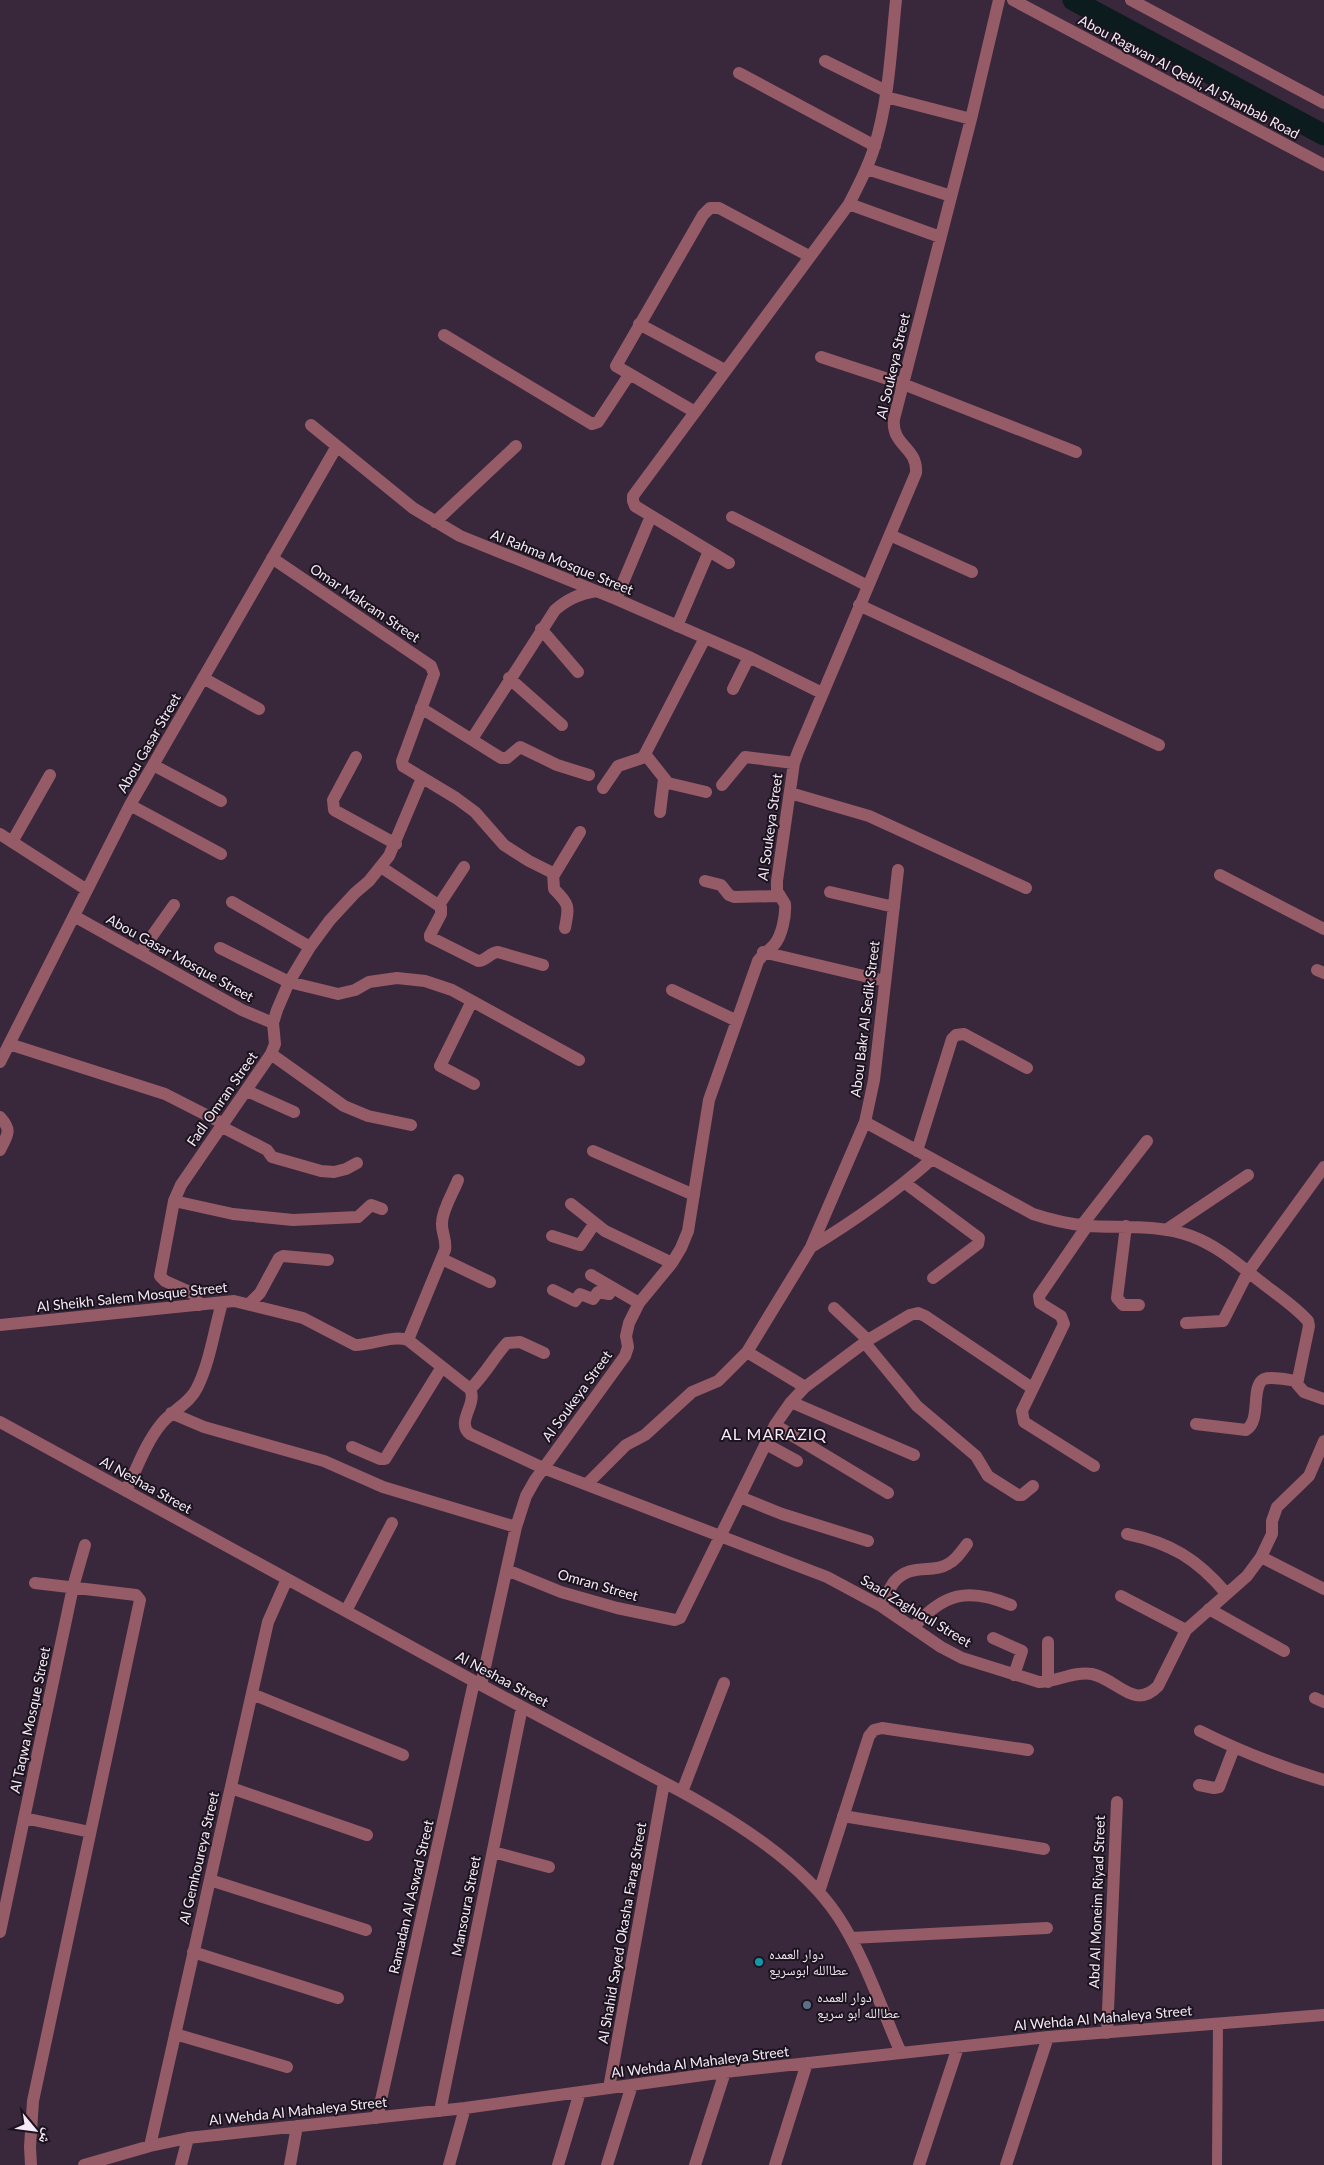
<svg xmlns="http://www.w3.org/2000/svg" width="1324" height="2165" font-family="Lato,'Noto Naskh Arabic',sans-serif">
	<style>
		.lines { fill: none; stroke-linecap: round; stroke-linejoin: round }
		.canal { stroke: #0c1c1e; stroke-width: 21 }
		.service { stroke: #955b66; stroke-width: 10 }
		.minor { stroke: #955b66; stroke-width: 12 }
		.tertiary { stroke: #955b66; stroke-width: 12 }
		.culture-dot { fill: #0f9aa8; stroke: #1b131d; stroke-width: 2 }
		.service-dot { fill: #5c6f8a; stroke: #1b131d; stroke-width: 2 }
		.labels { text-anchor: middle; stroke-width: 4; stroke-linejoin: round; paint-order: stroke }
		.street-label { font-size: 14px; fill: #f6eaf8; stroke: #1b131d }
		.poi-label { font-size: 14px; fill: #f6eaf8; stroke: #1b131d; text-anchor: start }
		.quarter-label { font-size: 16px; letter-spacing: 1px; fill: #f6eaf8; stroke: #1b131d }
	</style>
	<rect width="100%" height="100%" fill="#39273c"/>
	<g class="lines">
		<path class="canal" d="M 1073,0 L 1324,135"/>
		<path class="service" d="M 1217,2165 L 1218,2024"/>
		<path class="minor" d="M 825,61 L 886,91
			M 739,73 L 875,146
			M 886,97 L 971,119
			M 867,169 L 951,196
			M 849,204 L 940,237
			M 639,324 L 725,370
			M 444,335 L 592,424 L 598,422 L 629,375
			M 821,357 L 903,384 L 1076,452
			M 695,412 L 616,366 L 703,215 L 710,208 L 719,208 L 809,256
			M 311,425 L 413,508 L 460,536 L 616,599 L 749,657 L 822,693
			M 732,517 L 868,586
			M 435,522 L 516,446
			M 890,535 L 972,572
			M 272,558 L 431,666 L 434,674 L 402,761 L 403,766 L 456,798 L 475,812 L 504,845 L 529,861 L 553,873 L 554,889 C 570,905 569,906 565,928
			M 729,563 L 635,506 L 633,501 L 633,496 L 849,204 C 858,186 868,168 874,148 C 889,101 891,49 896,0
			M 616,599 L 651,516
			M 859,605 L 1159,745
			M 677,626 L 709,551
			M 541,629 L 578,672
			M 203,678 L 259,709
			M 509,678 L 562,725
			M 733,689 L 749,657
			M 421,708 L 501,758 L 507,758 L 520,747 L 557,765 L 589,775
			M 472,739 L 555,610 C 568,599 579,594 596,591
			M 645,754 L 668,783 L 706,792
			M 356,757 L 333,800 L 334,810 L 396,844
			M 153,765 L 221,801
			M 722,785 L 745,757 L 794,763
			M 603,788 L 618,766 L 642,758 L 645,754 L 705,638
			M 790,793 L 869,816 L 1026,888
			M 130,805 L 221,854
			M 660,812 L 664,779
			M 0,834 L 87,890
			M 12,842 L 50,775
			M 381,867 L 441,907 L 441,914 L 430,935 L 430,937 L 478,961 C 486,961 489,953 498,952 L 543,965
			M 554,875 L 580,832
			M 1220,875 L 1324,929
			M 705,881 L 721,885 L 729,895 L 734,897 L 780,896
			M 830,892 L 894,907
			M 232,902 L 310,947
			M 439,905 L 464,867
			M 74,916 L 242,1010 L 273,1023
			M 220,948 L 289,982 L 338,994 L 355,990 L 369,982 L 397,978 L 425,981 L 452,990 L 579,1060
			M 763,952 L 885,981
			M 140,953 L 174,905
			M 1317,970 L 1324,973
			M 672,990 L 737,1021
			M 472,1001 L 440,1066 L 474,1084
			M 9,1044 L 165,1094 L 224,1124
			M 271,1054 L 344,1106 L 368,1116 L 411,1125
			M 0,1062 L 130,805 L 337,446
			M 247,1091 L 294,1112
			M 0,1117 C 13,1131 7,1135 0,1150
			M 865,1122 L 1033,1214 C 1051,1220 1069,1224 1088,1226 C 1122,1228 1158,1224 1191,1236 C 1218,1246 1238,1264 1261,1282 C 1276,1294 1295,1306 1308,1321 L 1309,1326 L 1297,1384 L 1304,1392 L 1324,1399
			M 222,1127 L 267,1150 L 272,1157 L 321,1171 L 334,1172 L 346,1169 L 357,1163
			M 593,1151 L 694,1195
			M 917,1151 L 952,1039 L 956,1035 L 964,1034 L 1027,1068
			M 905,1183 L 979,1238 L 978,1244 L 933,1278
			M 174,1201 L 233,1214 L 293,1220 L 358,1217 L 371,1205 L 382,1209
			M 571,1204 L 605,1231 L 672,1263
			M 1082,1225 L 1147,1141
			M 1087,1226 L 1039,1296 L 1040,1303 L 1061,1316 L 1064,1324 L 1022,1411 L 1024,1422 L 1094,1466
			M 1126,1226 L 1117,1298 L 1123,1305 L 1139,1305
			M 1166,1230 L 1248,1175
			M 552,1236 L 580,1245 L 595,1223
			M 811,1247 C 854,1221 894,1193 932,1159
			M 442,1259 L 490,1282
			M 591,1275 L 639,1303
			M 553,1290 L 575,1301 L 580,1294 L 593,1299 L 598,1292 L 609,1294 L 612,1288
			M 249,1304 L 260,1293 L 279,1258 L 283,1256 L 328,1260
			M 199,1305 L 194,1294 L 165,1281 L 160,1276 L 174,1201 L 181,1185 L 271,1054 L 275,1044 L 273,1023 L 277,1010 L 289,982 L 310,947 L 330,920 L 355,893 L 369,881 L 389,856 L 422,778
			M 834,1308 L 868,1340
			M 1186,1323 L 1223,1321 L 1248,1272 L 1324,1167
			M 0,1325 L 234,1301 L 303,1318 L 355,1345 C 373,1345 391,1335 408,1340 L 470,1389 C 478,1404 455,1422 470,1434 L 543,1468 L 827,1577 L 881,1606 L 941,1647 L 962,1658 L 1039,1682 C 1057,1682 1073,1671 1092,1674 C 1117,1679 1134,1711 1158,1686 L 1186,1630 L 1247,1576 L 1261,1557 L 1272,1534 L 1272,1521 L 1277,1507 L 1309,1476 L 1324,1441
			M 408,1340 L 445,1250 C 447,1240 441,1232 442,1222 C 443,1208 453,1193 458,1180
			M 865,1343 L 917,1406 L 976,1456 L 988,1476 L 1018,1495 L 1022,1495 L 1033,1486
			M 747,1352 L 805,1387
			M 470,1389 C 485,1375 493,1358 507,1343 L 520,1342 L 544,1353
			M 791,1402 L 914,1455
			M 171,1413 L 204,1427 L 324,1461 L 383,1487 L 516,1527
			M 0,1422 L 481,1685 L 682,1792 C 736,1822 802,1863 837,1915 C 864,1955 881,2008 901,2053
			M 1196,1424 L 1246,1430 C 1262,1420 1250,1386 1264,1379 C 1272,1376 1288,1380 1297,1381
			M 775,1425 L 888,1493
			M 766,1444 L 797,1461
			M 352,1447 L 380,1459 L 385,1459 L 442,1367
			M 587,1484 L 626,1445 L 645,1435 L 692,1392 L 718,1381 L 747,1352 L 811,1247 L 865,1122 L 874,1080 L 898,870
			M 126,1491 C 137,1468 146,1442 162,1423 C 173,1410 190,1403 197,1388 C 210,1362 214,1330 222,1303
			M 740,1497 L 782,1514 L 868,1541
			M 1127,1534 C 1171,1543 1197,1559 1226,1593
			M 1261,1557 L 1324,1589
			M 507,1570 L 561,1592 L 617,1608 L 675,1620 L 680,1618 L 775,1425 L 791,1402 L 805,1387 L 868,1340 L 910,1315 L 918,1313 L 925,1316 L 1032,1388
			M 1121,1596 L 1186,1630
			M 881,1606 C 885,1599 889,1589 894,1582 C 911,1562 932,1574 948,1564 C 956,1560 961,1552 967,1544
			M 1209,1609 L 1284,1651
			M 346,1611 L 392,1523
			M 913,1628 C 943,1593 968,1587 1011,1605
			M 993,1638 L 1022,1651 L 1014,1675
			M 1048,1642 L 1048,1682
			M 481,1685 L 516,1527 L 526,1496 L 535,1480 L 625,1356 L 628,1347 L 626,1336 L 629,1323 L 639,1303 L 672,1263 L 681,1248 L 688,1231 L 709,1100 L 758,961 C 763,953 768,952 774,945 C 782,936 786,915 785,904 L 777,891 L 777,881 L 794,763 L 798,752 L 916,473 C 918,447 891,446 894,419 L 971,119 L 999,0
			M 252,1694 L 403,1755
			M 1315,1698 L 1324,1702
			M 1200,1731 C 1240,1751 1280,1767 1324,1780
			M 1199,1785 L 1214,1788 L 1219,1787 L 1234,1748
			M 231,1788 L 367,1835
			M 682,1792 L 724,1683
			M 843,1816 L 1044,1849
			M 24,1818 L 90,1832
			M 493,1852 L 549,1867
			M 210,1880 L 366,1930
			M 819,1892 L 869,1736 L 874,1730 L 882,1728 L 1028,1750
			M 0,1932 L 73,1587 L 85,1545
			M 851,1938 L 1047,1928
			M 193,1952 L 338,1998
			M 1107,2033 L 1117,1802
			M 175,2034 L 287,2067
			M 609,2088 L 664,1783
			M 440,2111 L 522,1707
			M 377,2118 L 474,1682
			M 150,2146 L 268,1622 L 287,1579
			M 31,2165 L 30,2147 L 33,2101 L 140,1600 L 136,1595 L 35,1583
			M 84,2165 L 150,2146 L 188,2138 L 465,2108 L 725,2072 L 901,2053 L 1048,2037 L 1324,2015
			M 181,2165 L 188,2138
			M 290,2165 L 297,2126
			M 449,2165 L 465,2108
			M 558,2165 L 580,2092
			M 607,2165 L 632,2085
			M 695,2165 L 725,2072
			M 775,2165 L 807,2063
			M 919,2165 L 958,2047
			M 1006,2165 L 1048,2037"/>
		<path class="tertiary" d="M 1013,0 L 1324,165
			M 1131,0 L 1324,103"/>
	</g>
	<circle class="culture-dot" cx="759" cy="1962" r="5"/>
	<circle class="service-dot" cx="807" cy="2005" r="5"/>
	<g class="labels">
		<g class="street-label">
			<text transform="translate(1189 77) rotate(28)" y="5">Abou Ragwan Al Qebli, Al Shanbab Road</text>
			<text transform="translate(893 366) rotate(-77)" y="5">Al Soukeya Street</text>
			<text transform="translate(562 562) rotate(22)" y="5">Al Rahma Mosque Street</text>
			<text transform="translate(365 603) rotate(34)" y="5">Omar Makram Street</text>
			<text transform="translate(149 743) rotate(-60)" y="5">Abou Gasar Street</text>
			<text transform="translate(770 827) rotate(-82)" y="5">Al Soukeya Street</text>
			<text transform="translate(180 958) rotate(29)" y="5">Abou Gasar Mosque Street</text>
			<text transform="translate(865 1019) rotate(-83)" y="5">Abou Bakr Al Sedik Street</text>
			<text transform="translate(222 1099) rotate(-55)" y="5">Fadl Omran Street</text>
			<text transform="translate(132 1297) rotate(-6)" y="5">Al Sheikh Salem Mosque Street</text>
			<text transform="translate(577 1396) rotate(-54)" y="5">Al Soukeya Street</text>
			<text transform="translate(146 1485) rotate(29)" y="5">Al Neshaa Street</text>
			<text transform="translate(598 1585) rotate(16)" y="5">Omran Street</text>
			<text transform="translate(916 1611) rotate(31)" y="5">Saad Zaghloul Street</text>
			<text transform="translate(502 1679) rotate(28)" y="5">Al Neshaa Street</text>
			<text transform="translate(30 1720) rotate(-78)" y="5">Al Taqwa Mosque Street</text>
			<text transform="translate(199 1858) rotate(-77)" y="5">Al Gemhoureya Street</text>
			<text transform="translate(411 1897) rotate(-77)" y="5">Ramadan Al Aswad Street</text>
			<text transform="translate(1097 1902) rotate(-88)" y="5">Abd Al Moneim Riyad Street</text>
			<text transform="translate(466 1906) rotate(-79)" y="5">Mansoura Street</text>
			<text transform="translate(622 1933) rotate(-80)" y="5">Al Shahid Sayed Okasha Farag Street</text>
			<text transform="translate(1103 2018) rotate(-5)" y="5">Al Wehda Al Mahaleya Street</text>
			<text transform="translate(700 2062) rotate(-7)" y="5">Al Wehda Al Mahaleya Street</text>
			<text transform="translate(298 2111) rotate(-6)" y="5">Al Wehda Al Mahaleya Street</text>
		</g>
		<g class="poi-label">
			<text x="769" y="1959">دوار العمده<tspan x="769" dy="16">عطاالله ابوسريع</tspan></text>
			<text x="817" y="2002">دوار العمده<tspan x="817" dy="16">عطاالله ابو سريع</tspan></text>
		</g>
		<g class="quarter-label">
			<text x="774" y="1440">AL MARAZIQ</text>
		</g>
	</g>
	<g transform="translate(35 2130) rotate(119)" stroke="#1b131d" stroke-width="4" paint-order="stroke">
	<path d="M0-4L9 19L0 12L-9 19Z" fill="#f6eaf8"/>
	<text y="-8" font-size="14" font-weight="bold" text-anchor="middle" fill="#f6eaf8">ش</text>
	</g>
</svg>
